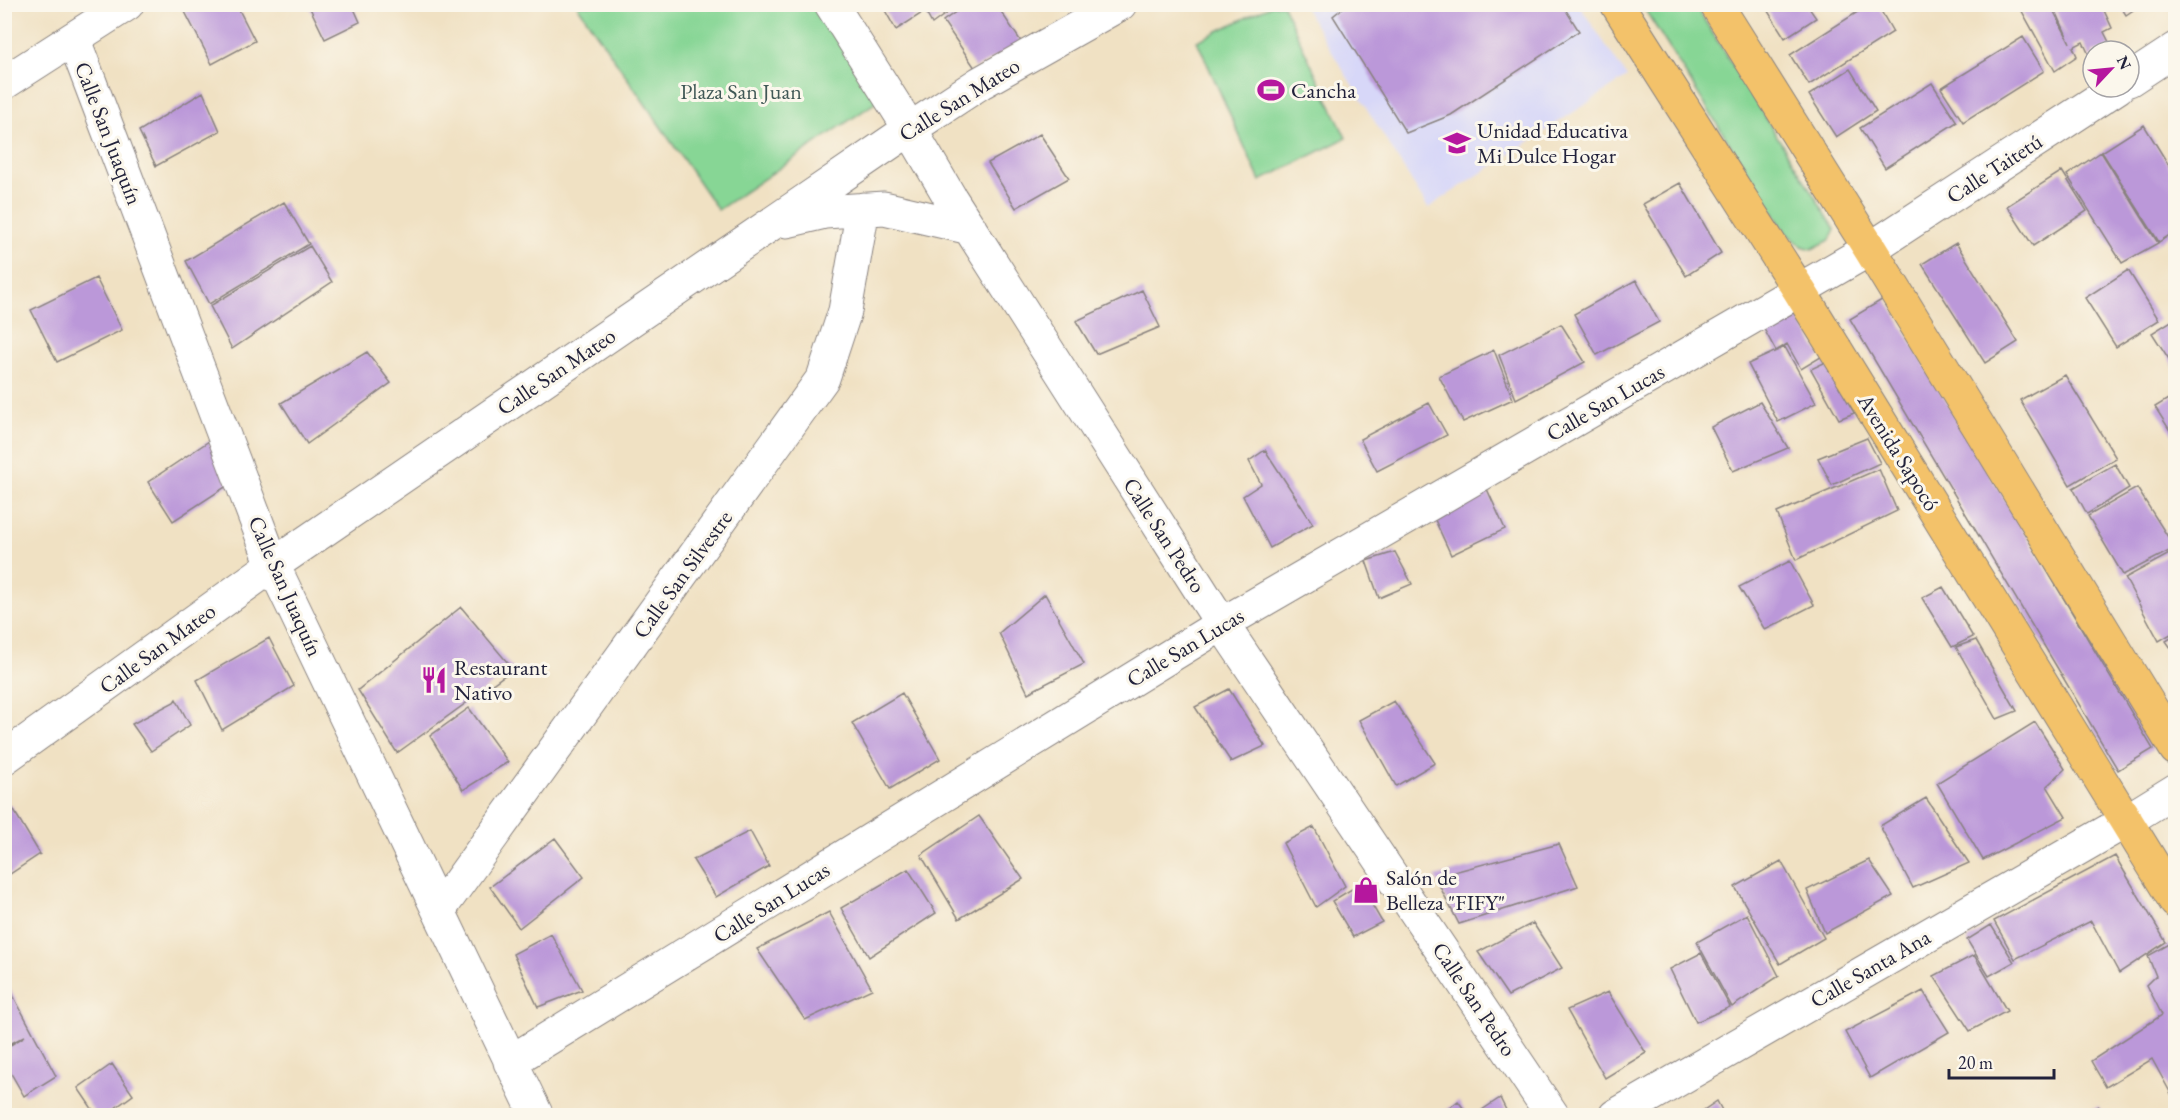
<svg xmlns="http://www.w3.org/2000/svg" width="2180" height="1120" font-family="'EB Garamond',serif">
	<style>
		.built { fill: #d7d7f8 }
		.green { fill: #87d695; stroke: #547c68; stroke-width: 1.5 }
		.building { fill: #bb98d9 }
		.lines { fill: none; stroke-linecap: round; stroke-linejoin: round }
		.minor-casing { stroke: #89827f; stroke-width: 35 }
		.major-casing { stroke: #89827f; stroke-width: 35 }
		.minor { stroke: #fff; stroke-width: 33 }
		.major { stroke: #f3c26a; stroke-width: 33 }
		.labels { text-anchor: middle; stroke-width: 6; stroke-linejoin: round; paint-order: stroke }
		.poi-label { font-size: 22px; fill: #22223b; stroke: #fbf7ec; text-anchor: start }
		.park-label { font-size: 22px; fill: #405856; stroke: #fbf7ec }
		.street-label { font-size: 22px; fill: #22223b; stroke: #fbf7ec }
	</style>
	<rect width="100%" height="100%" fill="#fbf7ec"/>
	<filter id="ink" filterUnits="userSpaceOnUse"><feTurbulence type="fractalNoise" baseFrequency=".0167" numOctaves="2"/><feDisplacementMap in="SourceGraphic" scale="12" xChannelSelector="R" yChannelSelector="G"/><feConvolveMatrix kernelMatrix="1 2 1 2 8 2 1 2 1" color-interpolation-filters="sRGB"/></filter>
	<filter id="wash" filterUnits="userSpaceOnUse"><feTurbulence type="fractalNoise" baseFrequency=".008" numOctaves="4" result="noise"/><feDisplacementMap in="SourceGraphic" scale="24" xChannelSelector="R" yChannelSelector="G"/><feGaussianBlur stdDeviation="1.35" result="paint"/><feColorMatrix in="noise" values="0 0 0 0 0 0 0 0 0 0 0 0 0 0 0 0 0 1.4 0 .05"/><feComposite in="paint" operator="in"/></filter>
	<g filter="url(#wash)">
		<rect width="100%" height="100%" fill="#f0e1c3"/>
		<path class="built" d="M 1303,5 L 1579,5 L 1627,77 L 1428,208 Z"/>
		<path class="green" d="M 577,5 L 818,5 L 882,98 L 718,210 Z
			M 1272,5 L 1283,5 L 1346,138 L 1260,181 L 1197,41 Z
			M 1642,5 L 1695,5 L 1835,229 L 1830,240 L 1812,249 L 1802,246 L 1786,233 Z"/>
		<g id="blocks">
			<path class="building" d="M 185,4 L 236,4 L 255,41 L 212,64 L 182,6 Z
				M 308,4 L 352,4 L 360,22 L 325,39 Z
				M 884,4 L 959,4 L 932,24 L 925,11 L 896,30 L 882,5 Z
				M 967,4 L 996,4 L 1022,43 L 975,68 L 943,21 Z
				M 1348,4 L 1562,4 L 1579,31 L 1451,115 L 1406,133 L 1333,16 Z
				M 1870,4 L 1877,4 L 1893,32 L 1809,85 L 1790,55 Z
				M 2018,4 L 2050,4 L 2070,43 L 2053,4 L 2101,4 L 2112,28 L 2104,32 L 2111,46 L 2102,51 L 2093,51 L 2093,55 L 2090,57 L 2083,42 L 2073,47 L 2077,56 L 2055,71 Z
				M 2119,4 L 2142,4 L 2126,15 Z
				M 1764,5 L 1807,5 L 1816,18 L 1785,38 Z
				M 2023,37 L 2044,71 L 1963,122 L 1941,88 Z
				M 1850,69 L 1876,111 L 1836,137 L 1809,95 Z
				M 1932,83 L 1957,122 L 1885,168 L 1860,128 Z
				M 203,92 L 220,131 L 156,166 L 139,131 Z
				M 2144,125 L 2176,177 L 2176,231 L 2159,242 L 2102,152 Z
				M 1040,134 L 1069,178 L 1016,208 L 988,163 Z
				M 2101,152 L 2158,243 L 2122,263 L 2067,175 Z
				M 2062,171 L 2087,211 L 2033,246 L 2007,206 Z
				M 1680,183 L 1721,253 L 1686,276 L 1643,204 Z
				M 284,202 L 309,244 L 209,304 L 186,261 Z
				M 1956,243 L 2018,342 L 1985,363 L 1922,264 Z
				M 310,246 L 332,282 L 232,349 L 210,306 Z
				M 2128,270 L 2159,320 L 2116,347 L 2085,298 Z
				M 96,278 L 122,330 L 57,362 L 31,310 Z
				M 1636,280 L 1659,322 L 1597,355 L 1574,314 Z
				M 1142,290 L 1160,327 L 1096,354 L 1076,321 Z
				M 1885,298 L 2153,749 L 2118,770 L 1850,319 Z
				M 1795,312 L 1821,357 L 1801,369 L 1787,344 L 1776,351 L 1764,329 Z
				M 2176,318 L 2176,370 L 2152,333 Z
				M 1561,324 L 1585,362 L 1516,399 L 1499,355 Z
				M 1785,347 L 1816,403 L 1778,422 L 1748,364 Z
				M 1494,350 L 1513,399 L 1463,422 L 1439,376 Z
				M 367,352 L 391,383 L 307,444 L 281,403 Z
				M 1826,362 L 1854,413 L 1839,419 L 1811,369 Z
				M 2065,375 L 2116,458 L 2070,485 L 2020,400 Z
				M 2176,394 L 2176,440 L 2155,407 Z
				M 1760,402 L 1788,448 L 1733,471 L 1711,427 Z
				M 1429,403 L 1447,435 L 1377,471 L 1360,439 Z
				M 1867,438 L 1880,463 L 1832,485 L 1818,458 Z
				M 209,441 L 230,484 L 173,521 L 148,482 Z
				M 1265,450 L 1313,524 L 1270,548 L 1243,496 L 1261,484 L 1249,461 Z
				M 2115,464 L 2129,488 L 2087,514 L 2073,488 Z
				M 1879,469 L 1897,511 L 1796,560 L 1777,513 Z
				M 2137,488 L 2175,548 L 2123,575 L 2088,516 Z
				M 1487,489 L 1505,529 L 1451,555 L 1435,520 Z
				M 1395,552 L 1412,584 L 1379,598 L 1366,561 Z
				M 2171,553 L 2176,561 L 2176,631 L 2159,641 L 2125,578 Z
				M 1790,561 L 1814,605 L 1765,630 L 1739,587 Z
				M 1943,587 L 1973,637 L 1952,647 L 1922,598 Z
				M 1045,594 L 1084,664 L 1028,693 L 999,633 Z
				M 461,607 L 513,669 L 397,753 L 358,690 Z
				M 2176,635 L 2176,655 L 2166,641 Z
				M 269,638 L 294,686 L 222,730 L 197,680 Z
				M 1976,640 L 2017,711 L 1997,719 L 1956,647 Z
				M 1229,689 L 1265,746 L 1231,762 L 1195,707 Z
				M 902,693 L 940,759 L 890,789 L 852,723 Z
				M 176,699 L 190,725 L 151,751 L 132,724 L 174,702 Z
				M 1394,701 L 1435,763 L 1396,786 L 1359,720 Z
				M 469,708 L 508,762 L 463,790 L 430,736 Z
				M 2035,722 L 2065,769 L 2047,786 L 2066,817 L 1983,860 L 1937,783 Z
				M 1926,798 L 1969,863 L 1913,888 L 1880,826 Z
				M 10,804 L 40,854 L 4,878 L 4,808 Z
				M 979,816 L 1023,879 L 959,919 L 921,855 Z
				M 1314,827 L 1345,886 L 1316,907 L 1283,843 Z
				M 750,831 L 769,866 L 716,897 L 693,860 Z
				M 555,838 L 584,877 L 519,928 L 490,887 Z
				M 1559,844 L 1578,886 L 1459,924 L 1435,877 Z
				M 2115,856 L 2166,942 L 2119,973 L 2091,921 L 2015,959 L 1994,921 Z
				M 1869,860 L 1893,896 L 1825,933 L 1807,890 Z
				M 1781,861 L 1824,938 L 1780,964 L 1735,887 Z
				M 908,869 L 936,913 L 869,957 L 841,908 Z
				M 1360,884 L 1382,922 L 1353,937 L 1332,901 Z
				M 829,912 L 872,989 L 805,1020 L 757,949 Z
				M 1747,914 L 1779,976 L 1732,1007 L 1697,942 Z
				M 1533,923 L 1562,968 L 1508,996 L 1478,952 Z
				M 1991,925 L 2014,962 L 1989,976 L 1967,940 Z
				M 551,934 L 582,990 L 538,1007 L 513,954 Z
				M 2173,942 L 2176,946 L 2176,1103 L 2152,1059 L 2106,1087 L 2091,1061 L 2162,1015 L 2147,985 L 2156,976 L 2148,956 Z
				M 1701,953 L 1730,1007 L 1696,1022 L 1670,969 Z
				M 1974,955 L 2007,1011 L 1970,1031 L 1934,976 Z
				M 6,982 L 56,1076 L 24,1096 L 4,1061 L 4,1049 L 25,1036 L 4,1047 L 4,983 Z
				M 1923,991 L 1949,1032 L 1870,1078 L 1845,1032 Z
				M 1608,992 L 1646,1053 L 1605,1078 L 1567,1010 Z
				M 112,1064 L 133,1095 L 104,1116 L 97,1116 L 78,1088 Z
				M 1500,1098 L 1509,1116 L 1473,1116 Z
				M 1458,1101 L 1469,1116 L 1439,1116 Z
				M 1717,1101 L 1725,1116 L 1695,1116 Z
				M 2098,1106 L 2104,1116 L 2082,1116 Z"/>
		</g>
	</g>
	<g filter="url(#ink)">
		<use href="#blocks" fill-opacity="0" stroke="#89827f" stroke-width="1.5"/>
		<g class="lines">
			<defs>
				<path id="minor" d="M 831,4 L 910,129 L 951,199 L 1222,624 L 1553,1116
					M 74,40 L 273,565 L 537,1116
					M 2129,80 L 2176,49
					M 4,83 L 127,4
					M 787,221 L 825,212 L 884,208 L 970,228
					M 4,758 L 273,565 L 910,129 L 980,83 L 1120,4
					M 439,910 L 823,378 L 845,311 L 863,209
					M 510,1062 L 1222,624 L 1870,249 L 2118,87
					M 1615,1116 L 2126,821 L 2176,790"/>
				<path id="major" d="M 1617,4 L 1799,290 L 2176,902
					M 1716,4 L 1870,249 L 2176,749"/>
			</defs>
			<use href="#minor" class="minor-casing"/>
			<use href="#major" class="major-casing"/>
			<use href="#minor" class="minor"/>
			<use href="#major" class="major"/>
		</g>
	</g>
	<defs>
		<symbol id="stadium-bare" viewBox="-9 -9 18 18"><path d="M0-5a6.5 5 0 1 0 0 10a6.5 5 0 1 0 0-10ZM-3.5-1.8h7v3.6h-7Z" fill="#b5179e" stroke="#fbf7ec" stroke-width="2.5" paint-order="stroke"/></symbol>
		<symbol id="school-bare" viewBox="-9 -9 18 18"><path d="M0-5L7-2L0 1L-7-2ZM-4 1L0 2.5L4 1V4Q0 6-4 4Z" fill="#b5179e" stroke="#fbf7ec" stroke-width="2.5" paint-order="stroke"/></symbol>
		<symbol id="restaurant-bare" viewBox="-9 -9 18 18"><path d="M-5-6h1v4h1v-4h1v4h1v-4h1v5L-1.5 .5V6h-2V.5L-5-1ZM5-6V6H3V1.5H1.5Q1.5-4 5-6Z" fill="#b5179e" stroke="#fbf7ec" stroke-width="2.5" paint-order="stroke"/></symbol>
		<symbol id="shop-bare" viewBox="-9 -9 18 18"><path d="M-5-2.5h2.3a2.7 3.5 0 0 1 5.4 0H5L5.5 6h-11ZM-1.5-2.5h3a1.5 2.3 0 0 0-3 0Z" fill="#b5179e" stroke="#fbf7ec" stroke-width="2.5" paint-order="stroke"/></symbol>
	</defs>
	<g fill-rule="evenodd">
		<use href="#stadium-bare" x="1252" y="71" width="38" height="38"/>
		<use href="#school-bare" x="1438" y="124" width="38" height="38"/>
		<use href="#restaurant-bare" x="415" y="661" width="38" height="38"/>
		<use href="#shop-bare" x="1347" y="871" width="38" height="38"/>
	</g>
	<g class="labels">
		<g class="poi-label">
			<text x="1291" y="98">Cancha</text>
			<text x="1477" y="138">Unidad Educativa<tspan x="1477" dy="25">Mi Dulce Hogar</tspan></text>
			<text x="454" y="675">Restaurant<tspan x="454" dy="25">Nativo</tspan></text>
			<text x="1386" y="885">Salón de<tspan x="1386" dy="25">Belleza "FIFY"</tspan></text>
		</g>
		<g class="park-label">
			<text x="741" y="99">Plaza San Juan</text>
		</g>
		<g class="street-label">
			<text transform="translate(959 99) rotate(-32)" y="8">Calle San Mateo</text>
			<text transform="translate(109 133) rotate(69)" y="8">Calle San Juaquín</text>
			<text transform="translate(1994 168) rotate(-33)" y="8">Calle Taitetú</text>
			<text transform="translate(556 371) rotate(-34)" y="8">Calle San Mateo</text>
			<text transform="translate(1605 402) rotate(-30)" y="8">Calle San Lucas</text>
			<text transform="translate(1899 452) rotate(58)" y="8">Avenida Sapocó</text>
			<text transform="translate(1165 535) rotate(57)" y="8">Calle San Pedro</text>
			<text transform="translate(682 574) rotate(-54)" y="8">Calle San Silvestre</text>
			<text transform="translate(286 586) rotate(66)" y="8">Calle San Juaquín</text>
			<text transform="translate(1185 647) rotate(-31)" y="8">Calle San Lucas</text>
			<text transform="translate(157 648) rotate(-36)" y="8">Calle San Mateo</text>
			<text transform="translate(771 902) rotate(-32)" y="8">Calle San Lucas</text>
			<text transform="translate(1870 968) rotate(-30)" y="8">Calle Santa Ana</text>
			<text transform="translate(1475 999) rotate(56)" y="8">Calle San Pedro</text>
		</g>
	</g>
	<rect width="2180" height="1120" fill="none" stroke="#fbf7ec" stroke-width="24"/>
	<g transform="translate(2111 69) rotate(64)"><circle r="28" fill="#fbf7ec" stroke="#a4a2a5" stroke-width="1.5"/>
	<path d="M0-4.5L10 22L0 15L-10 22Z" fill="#b5179e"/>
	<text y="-9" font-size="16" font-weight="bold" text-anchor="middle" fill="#22223b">N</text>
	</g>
	<path d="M1949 1069v9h105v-9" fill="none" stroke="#22223b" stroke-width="3"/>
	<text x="1958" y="1069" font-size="18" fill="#22223b" stroke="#fbf7ec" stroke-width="4.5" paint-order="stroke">20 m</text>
</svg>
